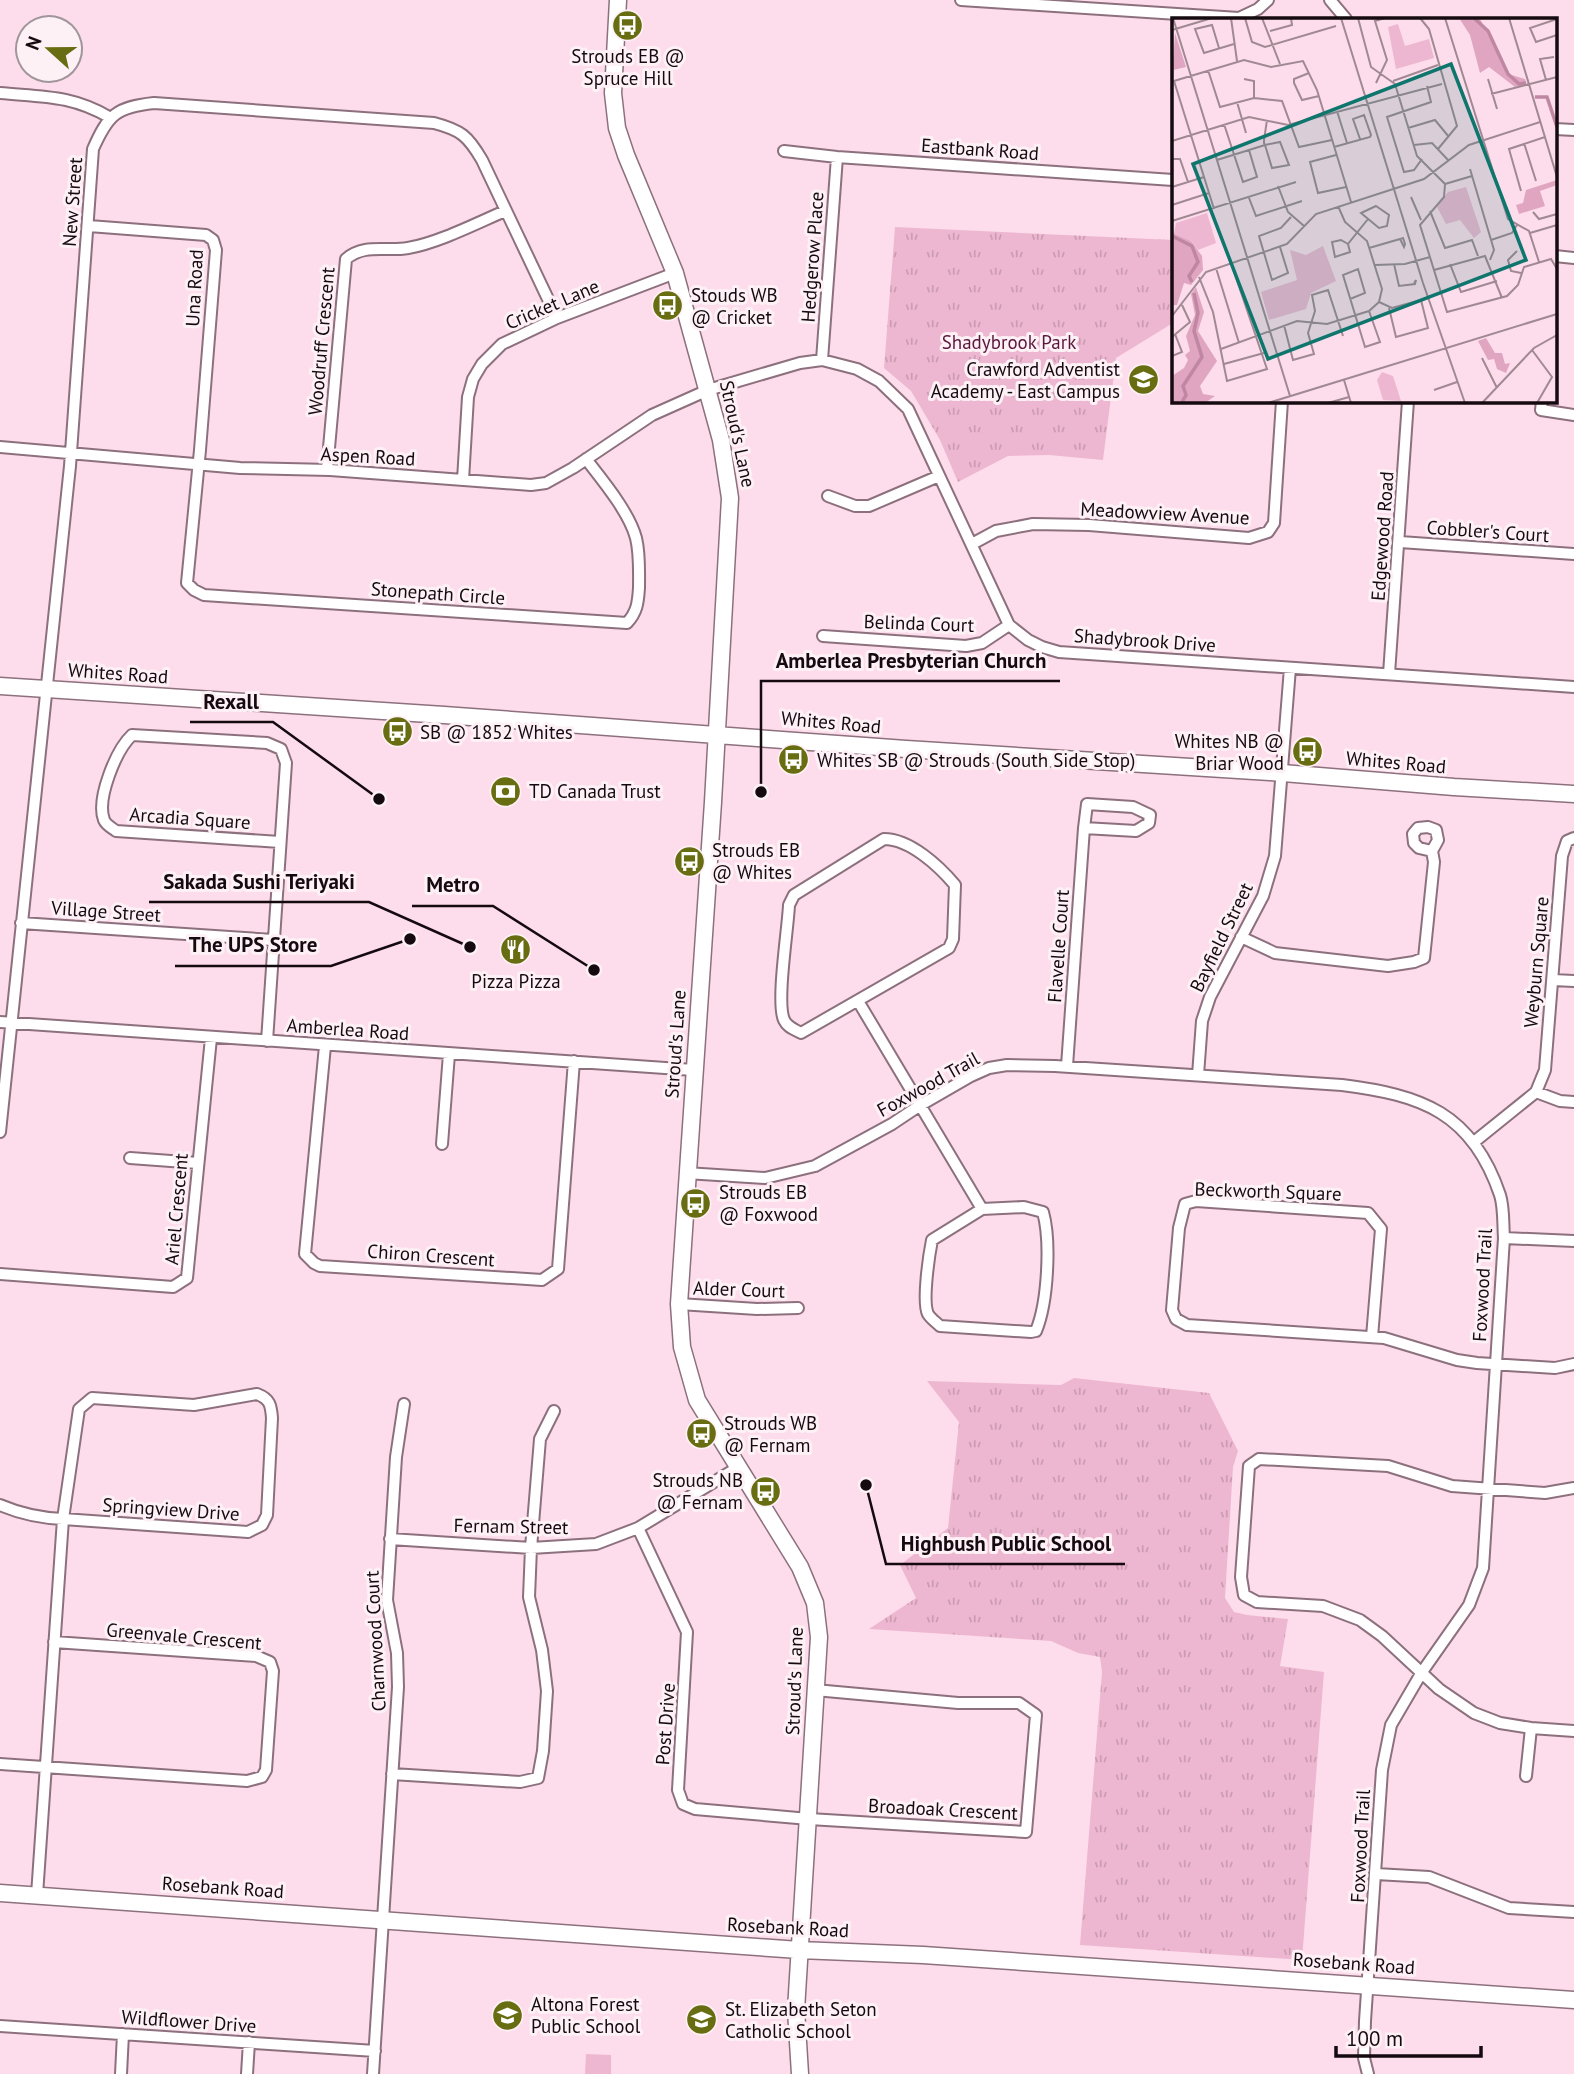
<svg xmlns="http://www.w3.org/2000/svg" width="1574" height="2074" font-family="'PT Sans',sans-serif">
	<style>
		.grass { fill: #eeb7d1 }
		.park { fill: url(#park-tufts) }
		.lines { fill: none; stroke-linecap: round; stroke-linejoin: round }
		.street-casing { stroke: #8d707d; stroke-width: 14 }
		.secondary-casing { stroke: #8d707d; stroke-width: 19 }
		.street { stroke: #fff; stroke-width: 10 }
		.secondary { stroke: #fff; stroke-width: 16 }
		.labels { text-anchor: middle; stroke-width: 6; stroke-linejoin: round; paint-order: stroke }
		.poi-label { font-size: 19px; fill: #140a0f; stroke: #fef1f6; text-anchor: start }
		.street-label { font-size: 19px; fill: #140a0f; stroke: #fef1f6 }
		.park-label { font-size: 19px; fill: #5a173d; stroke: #fef1f6 }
		.inset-river { fill: none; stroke: #bf87a2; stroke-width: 3.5 }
		.inset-road { fill: none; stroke: #a08993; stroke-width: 2 }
		.view { fill: #0f766e; fill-opacity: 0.15; stroke: #0f766e; stroke-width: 3.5 }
		.inset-edge { fill: none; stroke: #140a0f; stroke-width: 3.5 }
		.leader { fill: none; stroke: #140a0f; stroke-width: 2.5 }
		.callout-dot { fill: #140a0f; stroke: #fef1f6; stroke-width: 2.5 }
		.callout-label { font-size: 21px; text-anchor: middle; font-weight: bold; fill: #140a0f; stroke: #fef1f6; stroke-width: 6; stroke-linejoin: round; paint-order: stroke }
	</style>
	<defs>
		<pattern id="park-tufts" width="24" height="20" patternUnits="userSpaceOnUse" patternTransform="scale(1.75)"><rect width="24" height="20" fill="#eeb7d1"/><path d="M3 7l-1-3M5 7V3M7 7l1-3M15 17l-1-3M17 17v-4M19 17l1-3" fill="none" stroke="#cb9cb2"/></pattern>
	</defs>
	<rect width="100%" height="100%" fill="#fdddeb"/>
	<path class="grass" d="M 586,2054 L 611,2055 L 611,2074 L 585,2074 Z"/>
	<path class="park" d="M 895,227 L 1173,240 L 1173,323 L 1116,358 L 1103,460 L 1049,455 L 1008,456 L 958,482 L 940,440 L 911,391 L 884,368 Z
		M 1074,1378 L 1209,1393 L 1238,1451 L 1233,1467 L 1225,1598 L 1234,1612 L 1247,1615 L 1288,1619 L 1280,1666 L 1324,1672 L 1302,1960 L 1080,1945 L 1102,1672 L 1100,1657 L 1078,1653 L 1051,1641 L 869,1629 L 916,1598 L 900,1565 L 948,1528 L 959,1422 L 927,1381 L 1061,1385 Z"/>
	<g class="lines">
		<defs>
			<path id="street" d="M 961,0 L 1239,18 L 1258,9 L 1268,0
				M 1330,0 L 1346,19
				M 0,93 C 43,97 71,95 109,117
				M 1555,129 L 1574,130
				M 784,151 L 837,157 L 1173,180
				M 89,226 L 206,235 L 213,240 L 216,250 L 200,450 L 187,583 L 194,590 L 204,595 L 627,623 C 637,612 638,603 639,588 C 639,572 640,554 636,538 C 629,512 603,481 586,459
				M 1555,256 L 1574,258
				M 822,360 L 837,157
				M 1542,401 L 1541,410 L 1574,415
				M 0,447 L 240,468 L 330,470 L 531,485 L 546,483 L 573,468 L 652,415 L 708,390 L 800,363 L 822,360 L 857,369 L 879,381 L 908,409 L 1009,625 L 1028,640 L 1042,647 L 1059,652 L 1574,687
				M 327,470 L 346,259 C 365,243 386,252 408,248 C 438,243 477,223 505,211
				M 463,480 L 468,397 L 473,379 L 482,364 L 502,344 L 557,318 L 675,273
				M 828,496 L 855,506 L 869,506 L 939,476
				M 1400,542 L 1574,554
				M 972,544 L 996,531 L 1033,524 L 1089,525 L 1249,538 L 1268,532 L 1274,523 L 1282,401
				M 823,636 L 966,646 L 982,643 L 1009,625
				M 1389,674 L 1408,401
				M 884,839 C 910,839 939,866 955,885 L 953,939 L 949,948 L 801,1033 C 794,1029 788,1028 784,1020 C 776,1002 788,929 789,905 L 794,895 Z
				M 21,923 L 273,940
				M 1241,937 L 1275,953 L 1388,966 L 1414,962 L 1424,958 L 1434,862 L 1432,851 L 1438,840 L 1436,830 L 1428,827 L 1418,828 L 1413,834 L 1414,843 L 1419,848 L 1432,851
				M 1553,980 L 1574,981
				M 858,1001 L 982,1209
				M 0,1022 L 694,1070
				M 267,1041 L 286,763 L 281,749 L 267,743 L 132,735 C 116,750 96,799 104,820 C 106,825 112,828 116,831 L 280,842
				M 325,1046 L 305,1254 L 314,1263 L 320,1266 L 542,1280 L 558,1269 L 574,1061
				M 1067,1066 L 1084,828 L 1087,804 L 1133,807 L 1150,815 L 1149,823 L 1136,831 L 1084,828
				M 1198,1075 L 1202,1021 L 1210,997 L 1263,896 L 1275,856 L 1290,668
				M 1536,1092 L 1560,1101 L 1574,1102
				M 0,1132 L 70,466 L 93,149 C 108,115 116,107 154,103 L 434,123 C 461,130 468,136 482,160 L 557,318
				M 1474,1142 L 1536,1092 L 1545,1070 L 1562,856 L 1567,841 L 1574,838
				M 442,1144 L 449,1054
				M 130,1158 L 198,1163
				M 686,1173 L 765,1178 L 815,1166 L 892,1124 L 919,1106 L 971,1076 L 989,1068 L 1007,1065 L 1055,1066 L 1342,1085 C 1421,1095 1472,1112 1500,1195 C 1504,1207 1503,1224 1504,1238 L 1483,1568 L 1469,1605 L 1422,1672 L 1391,1725 L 1382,1770 L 1365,2021 L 1364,2058 L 1368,2074
				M 1024,1207 L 1043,1212 C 1051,1241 1048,1302 1036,1331 L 1031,1332 L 940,1326 C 936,1322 931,1319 928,1314 C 922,1302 929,1255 932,1240 L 982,1209 Z
				M 1504,1238 L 1574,1241
				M 0,1274 L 173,1287 L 187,1278 L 211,1038
				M 679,1304 L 757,1309 L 798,1308
				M 1372,1337 L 1381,1229 L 1368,1213 L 1196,1201 L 1185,1204 L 1179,1228 L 1172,1310 L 1176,1319 L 1187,1325 L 1384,1338 L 1457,1360 L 1477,1363 L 1555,1368 L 1574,1364
				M 1574,1488 L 1545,1493 L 1452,1486 L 1388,1466 L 1259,1459 L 1249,1466 L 1241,1577 L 1244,1595 L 1257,1602 L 1323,1606 L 1360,1620 L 1382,1636 L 1439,1689 L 1474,1713 L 1500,1723 L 1531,1728 L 1574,1731
				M 0,1505 C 21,1514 40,1518 63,1519 L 248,1532 L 262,1525 L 267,1515 L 272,1418 C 271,1405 270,1399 257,1394 L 194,1405 L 92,1398 L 79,1409 L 63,1519 L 37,1895
				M 638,1528 L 687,1632 L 678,1790 L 683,1804 L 695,1809 L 809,1819 L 1026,1832 L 1036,1715 L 1019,1703 L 958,1703 L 815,1690
				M 390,1539 L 531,1548 L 596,1544 L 638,1528 L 737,1468
				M 0,1764 L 247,1781 L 262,1777 L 266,1770 L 273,1671 L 270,1662 L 256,1656 L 54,1642
				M 392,1774 L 520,1782 L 538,1778 L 543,1751 L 547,1691 L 542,1650 L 529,1597 L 531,1548 L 540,1439 L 554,1411
				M 1526,1776 L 1531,1728
				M 1376,1874 L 1429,1877 L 1509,1908 L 1574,1912
				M 0,2026 L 375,2051
				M 121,2074 L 123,2034
				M 247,2074 L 249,2042
				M 373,2074 L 398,1687 L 397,1653 L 387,1600 L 396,1457 L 404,1404"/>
			<path id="secondary" d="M 618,0 L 613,93 L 617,128 L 626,155 L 675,273 L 721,440 L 730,498 L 713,802 L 679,1304 L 682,1347 L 697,1400 L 800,1567 L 815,1603 L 819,1637 L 796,2010 L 800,2074
				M 0,686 L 444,715 L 906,749 L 1270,772 L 1454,787 L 1574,794
				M 0,1893 L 799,1950 L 923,1955 L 1574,2000"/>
		</defs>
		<use href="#street" class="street-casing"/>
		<use href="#secondary" class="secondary-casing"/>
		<use href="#street" class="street"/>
		<use href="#secondary" class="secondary"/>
	</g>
	<defs>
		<symbol id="bus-disc" viewBox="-11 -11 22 22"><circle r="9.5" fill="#686d11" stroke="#fef1f6"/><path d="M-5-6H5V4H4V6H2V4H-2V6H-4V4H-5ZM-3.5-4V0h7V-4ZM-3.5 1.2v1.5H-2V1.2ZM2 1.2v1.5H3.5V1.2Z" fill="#fff"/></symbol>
		<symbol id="school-disc" viewBox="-11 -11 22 22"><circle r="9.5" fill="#686d11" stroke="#fef1f6"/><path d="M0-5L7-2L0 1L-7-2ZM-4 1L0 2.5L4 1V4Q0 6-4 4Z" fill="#fff"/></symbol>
		<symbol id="bank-disc" viewBox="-11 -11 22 22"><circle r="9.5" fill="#686d11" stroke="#fef1f6"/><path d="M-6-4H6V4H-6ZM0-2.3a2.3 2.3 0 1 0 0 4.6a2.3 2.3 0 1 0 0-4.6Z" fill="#fff"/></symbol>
		<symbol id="restaurant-disc" viewBox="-11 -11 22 22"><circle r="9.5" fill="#686d11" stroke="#fef1f6"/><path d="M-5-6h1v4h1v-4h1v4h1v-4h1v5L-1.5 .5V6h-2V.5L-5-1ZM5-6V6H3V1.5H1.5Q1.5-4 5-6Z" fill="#fff"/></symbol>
	</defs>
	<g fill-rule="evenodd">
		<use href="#bus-disc" x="610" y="8" width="35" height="35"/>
		<use href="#bus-disc" x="650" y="288" width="35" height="35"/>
		<use href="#school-disc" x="1126" y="362" width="35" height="35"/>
		<use href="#bus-disc" x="380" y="714" width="35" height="35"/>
		<use href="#bus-disc" x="1290" y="734" width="35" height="35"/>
		<use href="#bus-disc" x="776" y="742" width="35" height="35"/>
		<use href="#bank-disc" x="488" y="774" width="35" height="35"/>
		<use href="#bus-disc" x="672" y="844" width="35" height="35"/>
		<use href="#restaurant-disc" x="498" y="932" width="35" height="35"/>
		<use href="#bus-disc" x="678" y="1186" width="35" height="35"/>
		<use href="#bus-disc" x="684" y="1416" width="35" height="35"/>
		<use href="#bus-disc" x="748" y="1474" width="35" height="35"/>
		<use href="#school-disc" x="490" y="1998" width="35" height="35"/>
		<use href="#school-disc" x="684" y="2002" width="35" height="35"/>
	</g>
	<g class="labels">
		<g class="poi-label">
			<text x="628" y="63" text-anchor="middle">Strouds EB @<tspan x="628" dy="22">Spruce Hill</tspan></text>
			<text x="691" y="302">Stouds WB<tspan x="691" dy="22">@ Cricket</tspan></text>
			<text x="1120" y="376" text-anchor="end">Crawford Adventist<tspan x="1120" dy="22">Academy - East Campus</tspan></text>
			<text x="420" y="739">SB @ 1852 Whites</text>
			<text x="1284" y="748" text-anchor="end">Whites NB @<tspan x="1284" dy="22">Briar Wood</tspan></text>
			<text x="817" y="767">Whites SB @ Strouds (South Side Stop)</text>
			<text x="529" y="798">TD Canada Trust</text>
			<text x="712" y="857">Strouds EB<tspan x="712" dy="22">@ Whites</tspan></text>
			<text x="516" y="988" text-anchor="middle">Pizza Pizza</text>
			<text x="719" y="1199">Strouds EB<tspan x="719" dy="22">@ Foxwood</tspan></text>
			<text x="724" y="1430">Strouds WB<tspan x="724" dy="22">@ Fernam</tspan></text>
			<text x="743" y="1487" text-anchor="end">Strouds NB<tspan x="743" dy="22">@ Fernam</tspan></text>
			<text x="531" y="2011">Altona Forest<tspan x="531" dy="22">Public School</tspan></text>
			<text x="725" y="2016">St. Elizabeth Seton<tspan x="725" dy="22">Catholic School</tspan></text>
		</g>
		<g class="street-label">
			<text transform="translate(980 149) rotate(4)" y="7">Eastbank Road</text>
			<text transform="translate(72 202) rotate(-86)" y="7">New Street</text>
			<text transform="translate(812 257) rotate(-86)" y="7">Hedgerow Place</text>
			<text transform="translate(194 288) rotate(-87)" y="7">Una Road</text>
			<text transform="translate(552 304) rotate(-23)" y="7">Cricket Lane</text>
			<text transform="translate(321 341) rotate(-85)" y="7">Woodruff Crescent</text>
			<text transform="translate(738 434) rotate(78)" y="7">Stroud's Lane</text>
			<text transform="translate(368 456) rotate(3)" y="7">Aspen Road</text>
			<text transform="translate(1165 513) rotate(3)" y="7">Meadowview Avenue</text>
			<text transform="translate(1488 531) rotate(4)" y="7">Cobbler's Court</text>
			<text transform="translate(1382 536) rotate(-86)" y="7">Edgewood Road</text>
			<text transform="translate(438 593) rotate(4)" y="7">Stonepath Circle</text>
			<text transform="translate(919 623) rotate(2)" y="7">Belinda Court</text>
			<text transform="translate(1145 640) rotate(4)" y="7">Shadybrook Drive</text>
			<text transform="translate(118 673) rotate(4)" y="7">Whites Road</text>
			<text transform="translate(831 722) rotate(5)" y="7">Whites Road</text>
			<text transform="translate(1396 762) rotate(5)" y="7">Whites Road</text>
			<text transform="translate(190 818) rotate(4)" y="7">Arcadia Square</text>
			<text transform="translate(106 911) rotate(4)" y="7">Village Street</text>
			<text transform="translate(1221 937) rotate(-64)" y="7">Bayfield Street</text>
			<text transform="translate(1058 946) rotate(-86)" y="7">Flavelle Court</text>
			<text transform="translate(1536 962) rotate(-85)" y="7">Weyburn Square</text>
			<text transform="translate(348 1029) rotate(4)" y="7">Amberlea Road</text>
			<text transform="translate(675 1044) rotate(-86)" y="7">Stroud's Lane</text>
			<text transform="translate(928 1084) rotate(-29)" y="7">Foxwood Trail</text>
			<text transform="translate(1268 1191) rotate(2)" y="7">Beckworth Square</text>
			<text transform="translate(176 1209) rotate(-85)" y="7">Ariel Crescent</text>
			<text transform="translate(431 1255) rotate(4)" y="7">Chiron Crescent</text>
			<text transform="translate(1482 1285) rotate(-87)" y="7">Foxwood Trail</text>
			<text transform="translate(739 1289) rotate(2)" y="7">Alder Court</text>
			<text transform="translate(171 1509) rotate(4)" y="7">Springview Drive</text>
			<text transform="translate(511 1526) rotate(1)" y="7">Fernam Street</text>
			<text transform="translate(184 1636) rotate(5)" y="7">Greenvale Crescent</text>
			<text transform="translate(375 1641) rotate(-93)" y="7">Charnwood Court</text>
			<text transform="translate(794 1681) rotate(-88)" y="7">Stroud's Lane</text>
			<text transform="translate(665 1724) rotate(-86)" y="7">Post Drive</text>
			<text transform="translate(943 1809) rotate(3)" y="7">Broadoak Crescent</text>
			<text transform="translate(1360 1846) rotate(-87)" y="7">Foxwood Trail</text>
			<text transform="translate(223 1887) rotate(4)" y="7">Rosebank Road</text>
			<text transform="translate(788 1927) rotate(3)" y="7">Rosebank Road</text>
			<text transform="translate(1354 1963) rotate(4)" y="7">Rosebank Road</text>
			<text transform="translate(189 2021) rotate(4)" y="7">Wildflower Drive</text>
		</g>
		<g class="park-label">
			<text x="1009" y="349">Shadybrook Park</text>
		</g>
	</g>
	<g transform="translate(1172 18)">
		<rect width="385" height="385" fill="#fdddeb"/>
		<path d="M 210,354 L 221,358 L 229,383 L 211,382 L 205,362 Z" fill="#eeb7d1"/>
		<path d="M 287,0 L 308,1 L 336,56 L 353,61 L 355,67 L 343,69 L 317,49 L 308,55 L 298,17 ZM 3,15 L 14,49 L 1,52 L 0,63 ZM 385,162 L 385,167 L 368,173 L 373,188 L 347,196 L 344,187 L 351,185 L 354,172 ZM 0,214 L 19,223 L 30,238 L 31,252 L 19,267 L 12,265 L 5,287 L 0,287 ZM 24,269 L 32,294 L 26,313 L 45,343 L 28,368 L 31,376 L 43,378 L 33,385 L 0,385 L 0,358 L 12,350 L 16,342 L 13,337 L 18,333 L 14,318 L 23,297 L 19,276 ZM 314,320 L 323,335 L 330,335 L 333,346 L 338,345 L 334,355 L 325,351 L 322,341 L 316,342 L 306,323 Z" fill="#e0a5c1"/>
		<path d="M 226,6 L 233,28 L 257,21 L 262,40 L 224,51 L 216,9 ZM 294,169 L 309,214 L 302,220 L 288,202 L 274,206 L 265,189 L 276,174 ZM 35,195 L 44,225 L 26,232 L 19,223 L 2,216 L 4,205 ZM 151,228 L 164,263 L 139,275 L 134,291 L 97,302 L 89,274 L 125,262 L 118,232 L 134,237 Z" fill="#eeb7d1"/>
		<path class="inset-river" d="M 302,0 L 316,13 L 336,56 L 347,66 L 354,65M 363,79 L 375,79 L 385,109M 0,218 L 20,228 L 26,244 L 17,258 L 20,264M 10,384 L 14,377 L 11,368 L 30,339 L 22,313 L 26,295 L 22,275"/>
		<path class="inset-road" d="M 1,0 L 118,378M 59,0 L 65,43M 73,0 L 80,24 L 93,29 L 164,8M 90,0 L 108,46M 169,0 L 251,265 L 293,385M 186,0 L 199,49 L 223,66 L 245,138 L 273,166 L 272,179 L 248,207 L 275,294 L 335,278 L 346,267 L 352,249 L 379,241 L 385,251M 248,0 L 257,11 L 285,108 L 266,131M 273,0 L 336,201 L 357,213 L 367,244M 337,0 L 385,159M 385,1 L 358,10 L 364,24 L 385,17M 0,12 L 40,0M 98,13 L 120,7 L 119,0M 47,30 L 40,7 L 23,11 L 32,35 L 62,26M 36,52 L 48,89 L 82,80 L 110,83 L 127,129 L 160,122M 137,55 L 122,61 L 122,65 L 130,82 L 147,78M 72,61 L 82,63 L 82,80M 316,61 L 325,91M 374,62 L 368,41 L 382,39M 221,63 L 266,47M 204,65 L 215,42 L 203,3 L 213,0M 319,76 L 385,59M 65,84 L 74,115M 165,93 L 175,125M 52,106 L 71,164 L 85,159 L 77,132M 236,110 L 263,102 L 277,119M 0,123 L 77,99 L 116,107 L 270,66M 352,125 L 364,163M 242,127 L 260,125 L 277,143M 162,129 L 198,119 L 199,117 L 192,97 L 181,101 L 188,121M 164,137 L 138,144 L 146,175 L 174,169M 0,141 L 8,141 L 16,164M 250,141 L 242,152 L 232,154 L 215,99 L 259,84 L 255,68M 45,142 L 93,127 L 108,124 L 117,147 L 100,150 L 93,127 L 92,125 L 92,122 L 95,102M 298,151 L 322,232 L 318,242M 273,166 L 300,158M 106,168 L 116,194 L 132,208M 0,169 L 32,159M 349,173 L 337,131 L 373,119M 239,179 L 249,202M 77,180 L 84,198 L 130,183M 0,187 L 37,175M 204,188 L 217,197 L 215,208 L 207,210 L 189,195 ZM 42,191 L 2,63 L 72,42 L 99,49 L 131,43 L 145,72 L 179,184M 258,193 L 273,230 L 300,222 L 306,238M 361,194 L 367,201 L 385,196M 0,203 L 124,164M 358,215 L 385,207M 231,220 L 233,226 L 232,229 L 228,221 ZM 319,222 L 340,215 L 345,207M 176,226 L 169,222 L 160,224 L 163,239 L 178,234 L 176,226 L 196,201M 108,229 L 116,255 L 100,262 L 87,218 L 109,210 L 119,199M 197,230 L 228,221M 345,233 L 336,242 L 339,253 L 349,255M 222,246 L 227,268 L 243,266 L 244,262 L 242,265M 278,246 L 289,274 L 325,263M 203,247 L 233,246 L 258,239M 44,250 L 67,325M 262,252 L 313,238 L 330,280M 27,259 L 41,294 L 55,363 L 95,351 L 59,245M 178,281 L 193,275 L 186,251 L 171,257 L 193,329 L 208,324 L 197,293M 207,284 L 220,290 L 249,282 L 256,310 L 224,319 L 217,290M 0,298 L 34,254 L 115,226 L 144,196 L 252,161 L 297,127 L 368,104M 112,307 L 121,342 L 142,336 L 136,315 L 143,293 L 140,277 L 156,272 L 171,318M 0,319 L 18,304 L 10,287M 49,331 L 125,303 L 155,306 L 197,293 L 207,284 L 210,271 L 195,223 L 173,204 L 166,188M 360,332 L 380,359 L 365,385M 0,338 L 10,334 L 3,316M 310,340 L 325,370M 52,346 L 92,335M 172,362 L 179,385M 262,372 L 285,364M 96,385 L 385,296M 156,385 L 177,379M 310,385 L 362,330 L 385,317"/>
		<path class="view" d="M 279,46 L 354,242 L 96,341 L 21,146 Z"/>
		<rect width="385" height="385" class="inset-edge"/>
	</g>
	<path class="leader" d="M761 792L761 681H1060M379 799L273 722H190M470 947L369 902H149M594 970L493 906H412M410 939L331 966H175M866 1485L886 1564H1125"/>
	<g class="callout-dot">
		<circle cx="761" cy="792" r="7"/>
		<circle cx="379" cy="799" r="7"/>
		<circle cx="470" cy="947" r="7"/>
		<circle cx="594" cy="970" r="7"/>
		<circle cx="410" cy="939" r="7"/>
		<circle cx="866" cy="1485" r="7"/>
	</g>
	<g class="callout-label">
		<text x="911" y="668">Amberlea Presbyterian Church</text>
		<text x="231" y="709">Rexall</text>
		<text x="259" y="889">Sakada Sushi Teriyaki</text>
		<text x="453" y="892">Metro</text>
		<text x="253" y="952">The UPS Store</text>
		<text x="1006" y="1551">Highbush Public School</text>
	</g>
	<g transform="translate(49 49) rotate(291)"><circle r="33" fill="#fef1f6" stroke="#a0959a" stroke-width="2"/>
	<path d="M0-5L12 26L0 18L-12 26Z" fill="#686d11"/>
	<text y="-10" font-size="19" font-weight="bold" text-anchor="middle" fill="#140a0f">N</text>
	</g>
	<path d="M1336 2046v10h145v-10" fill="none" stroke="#140a0f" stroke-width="3.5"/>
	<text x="1346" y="2046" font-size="21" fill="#140a0f" stroke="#fef1f6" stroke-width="5" paint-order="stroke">100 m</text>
</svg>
